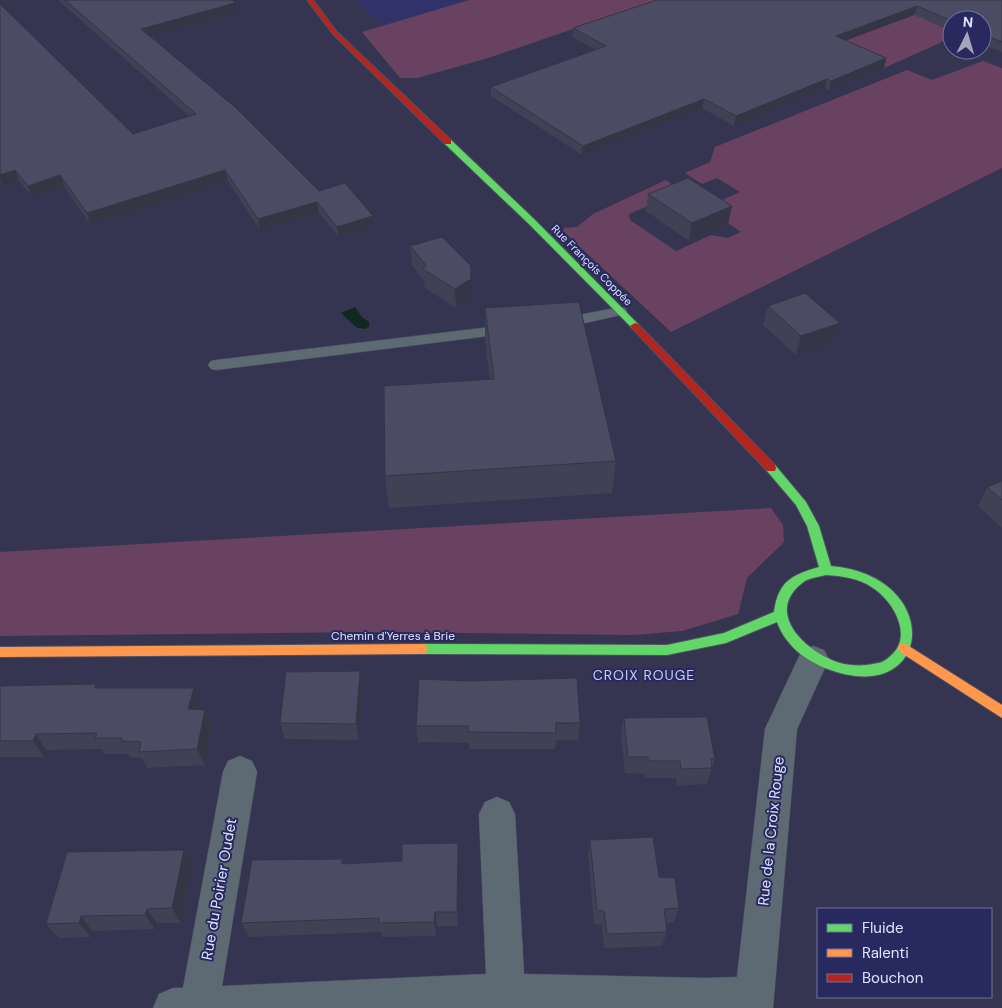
<svg xmlns="http://www.w3.org/2000/svg" width="1002" height="1008" font-family="'DM Sans',sans-serif">
	<style>
		.built { fill: #32326a }
		.green { fill: #6a4261 }
		.water { fill: #10291f }
		.lines { fill: none; stroke-linecap: round; stroke-linejoin: round }
		.lane-casing { stroke: #4f5067; stroke-width: 1 }
		.street-casing { stroke: #4f5067; stroke-width: 1 }
		.fast-casing { stroke: #4f5067; stroke-width: 2 }
		.slow-casing { stroke: #4f5067; stroke-width: 2 }
		.jam-casing { stroke: #4f5067; stroke-width: 2 }
		.lane { fill: #5e6a73; fill-rule: evenodd }
		.street { fill: #5e6a73; fill-rule: evenodd }
		.fast { fill: #63d668; fill-rule: evenodd }
		.slow { fill: #ff974d; fill-rule: evenodd }
		.jam { fill: #b3261e; fill-rule: evenodd }
		.wall { fill: #404155 }
		.shaded-wall { fill: #343545 }
		.building { fill: #4b4c63; stroke: #343545 }
		.labels { text-anchor: middle; stroke-width: 4; stroke-linejoin: round; paint-order: stroke }
		.far-street-label { font-size: 11px; fill: #dfe3fe; stroke: #28295e }
		.street-label { font-size: 12px; fill: #dfe3fe; stroke: #28295e }
		.neighbourhood-label { font-size: 14px; letter-spacing: 1px; fill: #c8cdf5; stroke: #28295e }
		.near-street-label { font-size: 15px; fill: #dfe3fe; stroke: #28295e }
	</style>
	<rect width="100%" height="100%" fill="#353551"/>
	<path class="built" d="M 356,0 L 469,0 L 384,27 Z"/>
	<path class="green" d="M 469,0 L 658,0 L 485,59 L 417,78 L 400,78 L 362,32 Z
		M 954,0 L 1002,0 L 1002,17 L 952,20 L 952,34 L 940,43 L 884,68 L 750,6 Z
		M 983,61 L 1002,68 L 1002,168 L 671,332 L 563,231 L 564,228 L 577,227 L 593,214 L 666,180 L 670,183 L 673,189 L 667,198 L 631,213 L 629,215 L 630,220 L 676,251 L 711,235 L 728,238 L 741,232 L 725,221 L 711,205 L 740,192 L 717,178 L 702,184 L 685,173 L 710,162 L 715,147 L 907,70 L 932,80 Z
		M 771,508 L 783,525 L 784,542 L 747,578 L 738,614 L 682,631 L 634,635 L 368,632 L 0,636 L 0,552 Z"/>
	<path class="water" d="M 355,307 L 362,317 L 369,322 L 369,327 L 365,329 L 357,328 L 341,313 Z"/>
	<g class="lines">
		<defs>
			<path id="lane" d="M 620,307 L 625,308 L 627,311 L 625,314 L 559,329 L 554,327 L 552,324 L 554,321 L 559,319 Z
				M 508,325 L 513,327 L 515,330 L 513,333 L 216,370 L 211,369 L 208,365 L 211,361 L 216,360 Z"/>
			<path id="street" d="M 813,646 L 824,650 L 829,659 L 797,729 L 773,1008 L 153,1008 L 159,994 L 173,988 L 183,988 L 223,772 L 228,761 L 240,756 L 252,761 L 257,772 L 222,986 L 486,974 L 479,814 L 485,802 L 497,797 L 509,802 L 515,814 L 524,974 L 707,978 L 737,977 L 765,729 L 802,650 Z"/>
			<path id="fast" d="M 445,140 L 451,140 L 535,220 L 638,324 L 638,328 L 632,328 L 529,224 L 445,144 Z
				M 771,464 L 775,465 L 806,502 L 819,526 L 831,566 C 946,576 934,711 825,668 C 803,659 785,644 777,622 L 726,643 L 667,655 L 422,654 L 418,653 L 416,649 L 418,645 L 422,644 L 667,645 L 724,633 L 774,612 C 778,582 791,575 819,567 L 807,526 L 796,505 L 767,471 L 766,468 ZM 826,575 C 842,576 859,578 873,588 C 891,600 910,629 896,650 C 891,656 885,662 878,663 C 866,666 855,666 844,664 C 810,656 763,615 801,584 C 807,578 818,577 826,575 Z"/>
			<path id="slow" d="M 904,643 L 1002,705 L 1002,718 L 900,652 L 898,648 L 900,644 Z
				M 422,644 L 426,645 L 428,649 L 426,653 L 422,654 L 0,657 L 0,647 Z"/>
			<path id="jam" d="M 307,0 L 313,0 L 337,32 L 451,140 L 451,144 L 445,144 L 333,34 Z
				M 635,323 L 638,324 L 775,465 L 776,468 L 775,471 L 767,471 L 632,328 L 630,326 Z"/>
		</defs>
		<use href="#lane" class="lane-casing"/>
		<use href="#street" class="street-casing"/>
		<use href="#fast" class="fast-casing"/>
		<use href="#slow" class="slow-casing"/>
		<use href="#jam" class="jam-casing"/>
		<use href="#lane" class="lane"/>
		<use href="#street" class="street"/>
		<use href="#fast" class="fast"/>
		<use href="#slow" class="slow"/>
		<use href="#jam" class="jam"/>
	</g>
	<path class="wall" d="M 58,0 L 232,0 L 237,12 L 151,36 L 319,191 L 373,216 L 374,227 L 339,237 L 319,213 L 260,230 L 228,181 L 90,224 L 64,186 L 32,196 L 19,181 L 3,186 L 0,182 L 0,4 L 133,134 L 189,116 Z
		M 1002,0 L 1002,52 L 982,44 L 982,20 L 952,20 L 952,31 L 914,15 L 846,40 L 886,58 L 884,68 L 829,90 L 825,88 L 734,126 L 702,108 L 582,155 L 491,96 L 491,87 L 596,50 L 572,37 L 573,28 Z
		M 648,194 L 732,206 L 728,223 L 689,241 L 646,211 Z
		M 410,246 L 472,298 L 456,308 L 425,288 L 424,281 L 412,265 Z
		M 768,306 L 840,323 L 834,342 L 796,355 L 763,325 Z
		M 485,308 L 616,461 L 612,493 L 389,508 L 385,476 L 490,380 L 485,340 Z
		M 1002,481 L 1002,528 L 978,506 L 987,487 Z
		M 360,671 L 363,688 L 359,740 L 285,739 L 280,723 Z
		M 0,686 L 98,688 L 194,688 L 201,704 L 199,709 L 205,710 L 212,726 L 205,765 L 147,768 L 142,758 L 130,757 L 128,754 L 105,754 L 102,749 L 46,750 L 44,757 L 0,757 Z
		M 624,718 L 715,759 L 707,784 L 677,786 L 676,778 L 645,778 L 644,774 L 625,773 L 621,735 Z
		M 580,723 L 578,740 L 556,740 L 555,749 L 469,749 L 469,743 L 418,742 L 416,726 Z
		M 590,840 L 659,877 L 679,908 L 674,922 L 666,923 L 667,932 L 662,946 L 604,948 L 602,925 L 594,924 L 588,855 Z
		M 184,850 L 192,865 L 181,923 L 157,923 L 155,929 L 92,931 L 91,937 L 59,938 L 46,924 Z
		M 459,858 L 458,926 L 437,926 L 436,936 L 382,937 L 381,932 L 249,937 L 241,923 L 343,864 Z"/>
	<path class="shaded-wall" d="M 235,3 L 237,12 L 144,38 L 141,29 Z
		M 917,6 L 914,15 L 834,45 L 836,36 Z
		M 886,58 L 884,68 L 829,90 L 831,81 Z
		M 827,79 L 825,88 L 734,126 L 736,116 Z
		M 704,99 L 702,108 L 582,155 L 583,146 Z
		M 15,170 L 19,181 L 3,186 L 0,179 L 0,175 Z
		M 225,170 L 228,181 L 90,224 L 87,213 Z
		M 60,175 L 64,186 L 32,196 L 28,186 Z
		M 317,202 L 319,213 L 260,230 L 258,219 Z
		M 732,206 L 728,223 L 689,241 L 692,223 Z
		M 373,216 L 374,227 L 339,237 L 337,227 Z
		M 471,266 L 472,298 L 456,308 L 455,289 Z
		M 840,323 L 834,342 L 796,355 L 801,336 Z
		M 360,671 L 363,688 L 359,740 L 356,724 Z
		M 194,688 L 201,704 L 195,725 L 188,709 Z
		M 205,710 L 212,726 L 205,765 L 197,749 Z
		M 36,734 L 46,750 L 44,757 L 33,741 Z
		M 458,843 L 459,858 L 458,926 L 457,912 Z
		M 184,850 L 192,865 L 181,923 L 172,908 Z
		M 147,909 L 157,923 L 155,929 L 145,915 Z
		M 435,912 L 437,926 L 436,936 L 434,922 Z
		M 81,916 L 92,931 L 91,937 L 79,923 Z"/>
	<path class="building" d="M 65,0 L 232,0 L 235,3 L 141,29 L 236,108 L 319,191 L 345,183 L 373,216 L 337,227 L 317,202 L 258,219 L 225,170 L 87,213 L 60,175 L 28,186 L 15,170 L 0,175 L 0,4 L 133,134 L 196,114 Z
		M 657,0 L 1002,0 L 1002,42 L 982,34 L 982,20 L 952,20 L 952,21 L 917,6 L 836,36 L 886,58 L 831,81 L 827,79 L 736,116 L 704,99 L 583,146 L 491,87 L 606,46 L 573,28 Z
		M 688,178 L 732,206 L 692,223 L 648,194 Z
		M 442,237 L 471,266 L 471,279 L 455,289 L 423,269 L 426,265 L 410,246 Z
		M 805,293 L 840,323 L 801,336 L 768,306 Z
		M 579,302 L 616,461 L 385,476 L 384,386 L 494,379 L 485,308 Z
		M 1002,481 L 1002,500 L 987,487 Z
		M 360,671 L 356,724 L 280,723 L 286,672 Z
		M 577,678 L 580,723 L 556,723 L 556,733 L 468,732 L 469,726 L 416,726 L 419,679 L 468,681 Z
		M 96,684 L 95,688 L 194,688 L 188,709 L 205,710 L 197,749 L 139,752 L 141,742 L 121,741 L 122,738 L 95,738 L 97,733 L 36,734 L 33,741 L 0,741 L 0,686 Z
		M 707,717 L 715,759 L 711,759 L 712,768 L 681,769 L 680,761 L 648,761 L 648,757 L 628,757 L 624,718 Z
		M 653,837 L 659,877 L 675,878 L 679,908 L 664,909 L 667,932 L 607,934 L 604,911 L 597,910 L 590,840 Z
		M 458,843 L 457,912 L 435,912 L 434,922 L 378,923 L 379,918 L 241,923 L 252,860 L 342,859 L 342,864 L 402,861 L 402,844 Z
		M 184,850 L 172,908 L 147,909 L 145,915 L 81,916 L 79,923 L 46,924 L 67,852 Z"/>
	<g class="labels">
		<g class="far-street-label">
			<text transform="translate(592 265) rotate(45)" y="4">Rue François Coppée</text>
		</g>
		<g class="street-label">
			<text x="393" y="640">Chemin d'Yerres à Brie</text>
		</g>
		<g class="neighbourhood-label">
			<text x="644" y="680">CROIX ROUGE</text>
		</g>
		<g class="near-street-label">
			<text transform="translate(771 831) rotate(-84)" y="5">Rue de la Croix Rouge</text>
			<text transform="translate(219 889) rotate(-80)" y="5">Rue du Poirier Oudet</text>
		</g>
	</g>
	<rect x="817" y="908" width="175" height="90" fill="#28295e" stroke="#71739e"/>
	<rect x="827" y="924" width="25" height="8" fill="#63d668" stroke="#71739e"/>
	<text x="862" y="933" font-size="15" fill="#dfe3fe">Fluide</text>
	<rect x="827" y="949" width="25" height="8" fill="#ff974d" stroke="#71739e"/>
	<text x="862" y="958" font-size="15" fill="#dfe3fe">Ralenti</text>
	<rect x="827" y="974" width="25" height="8" fill="#b3261e" stroke="#71739e"/>
	<text x="862" y="983" font-size="15" fill="#dfe3fe">Bouchon</text>
	<g transform="translate(967 35) rotate(5)"><circle r="24" fill="#28295e" stroke="#71739e"/>
	<path d="M0-4L9 19L0 12L-9 19Z" fill="#a4a6c1"/>
	<text y="-8" font-size="14" font-weight="bold" text-anchor="middle" fill="#dfe3fe">N</text>
	</g>
</svg>
